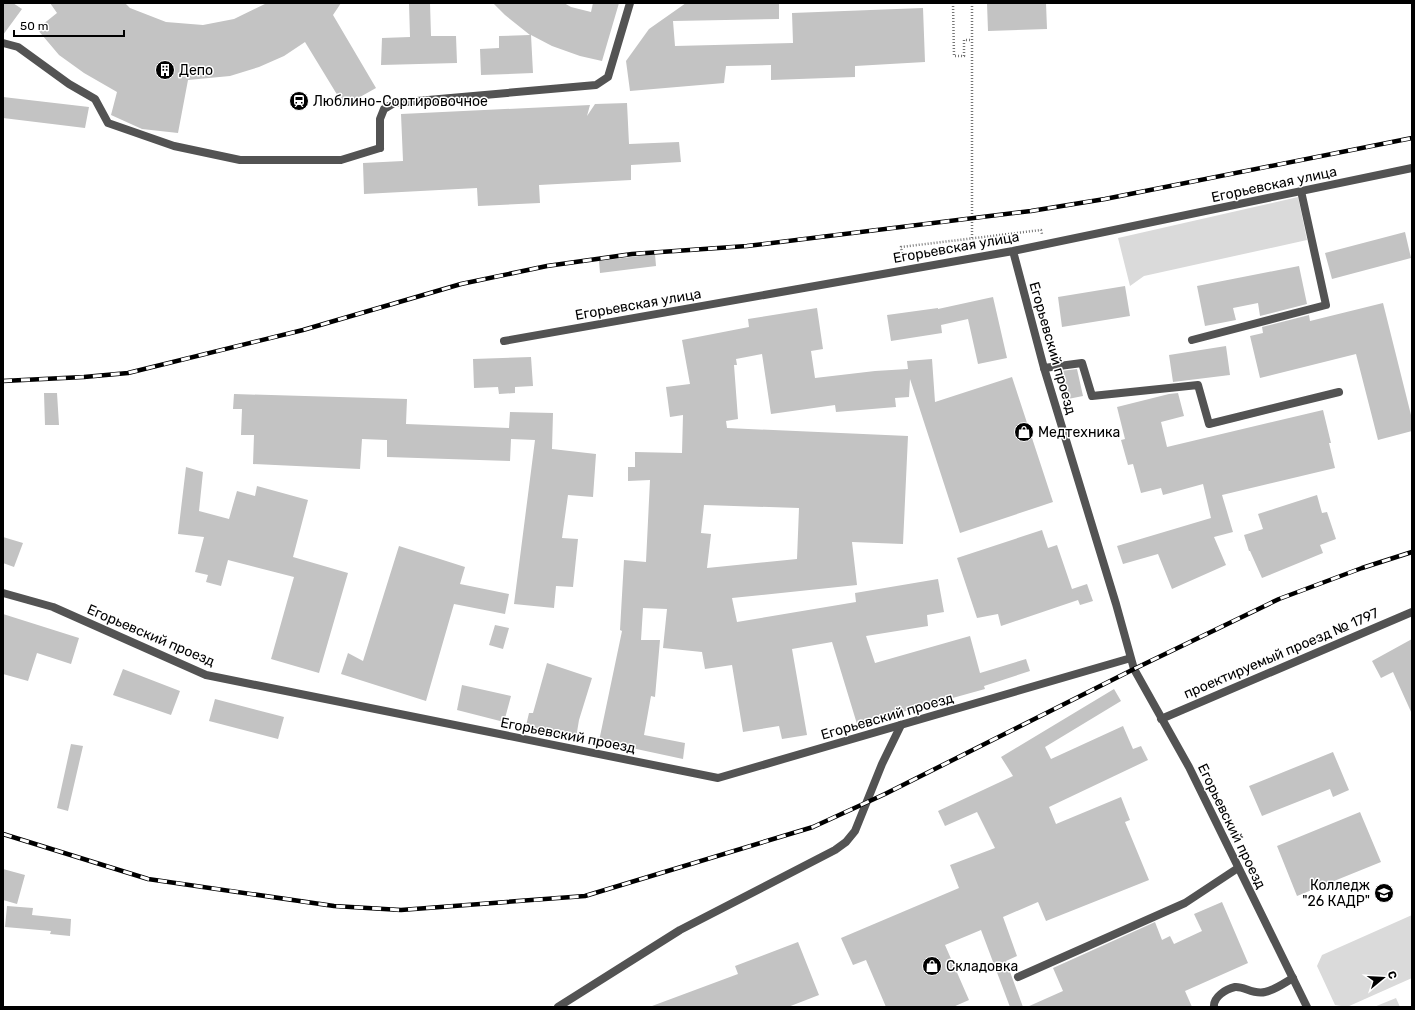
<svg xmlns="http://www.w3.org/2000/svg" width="1415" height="1010" font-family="Rubik,sans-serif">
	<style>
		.green { fill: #dadada }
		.building { fill: #c3c3c3; fill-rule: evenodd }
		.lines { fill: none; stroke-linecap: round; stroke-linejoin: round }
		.path { stroke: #757575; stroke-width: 2.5; stroke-dasharray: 1 2; stroke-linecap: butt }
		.service { stroke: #535353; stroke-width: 8 }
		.minor { stroke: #535353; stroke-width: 8 }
		.rail-casing { stroke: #000; stroke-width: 4.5 }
		.rail { stroke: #fff; stroke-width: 3; stroke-dasharray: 9; stroke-linecap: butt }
		.labels { text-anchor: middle; stroke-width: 3; stroke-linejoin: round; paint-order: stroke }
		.poi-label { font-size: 14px; fill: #000; stroke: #fff; text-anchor: start }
		.street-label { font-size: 14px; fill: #000; stroke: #fff }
	</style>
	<rect width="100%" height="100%" fill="#fff"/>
	<path class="green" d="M 1298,197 L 1307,240 L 1144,276 L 1130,286 L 1118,238 Z
		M 1412,915 L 1412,978 L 1347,1007 L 1335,1005 L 1317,966 L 1322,955 Z
		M 1396,998 L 1400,1007 L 1374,1007 Z"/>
	<path class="building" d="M 3,3 L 13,3 L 22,9 L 3,35 Z
		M 50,3 L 125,3 L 130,8 L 166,22 L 203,25 L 234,19 L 267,3 L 341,3 L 333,15 L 376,88 L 344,106 L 305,42 L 284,56 L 259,67 L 230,76 L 188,80 L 178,133 L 142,129 L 111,115 L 117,92 L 84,73 L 59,55 L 37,29 L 57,13 Z
		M 409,3 L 430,3 L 431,36 L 456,36 L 457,63 L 381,65 L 382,38 L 410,37 Z
		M 493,3 L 564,3 L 571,7 L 591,12 L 593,3 L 619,3 L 602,61 L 580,56 L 552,46 L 531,35 L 533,73 L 481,75 L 480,49 L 499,48 L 499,36 L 530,35 L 505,15 Z
		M 686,3 L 779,3 L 779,19 L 673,21 L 675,46 L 793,43 L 792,13 L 923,8 L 925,62 L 855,66 L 855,77 L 771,80 L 771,65 L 726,66 L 724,83 L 630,91 L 626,61 L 649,29 Z
		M 987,3 L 1046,3 L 1047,29 L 988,31 Z
		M 3,97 L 89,107 L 85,128 L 3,118 Z
		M 627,103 L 629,144 L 679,142 L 681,162 L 631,165 L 631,180 L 539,185 L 540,203 L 478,206 L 477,188 L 364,194 L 363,163 L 403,161 L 401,114 L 590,105 L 587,116 L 595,104 Z
		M 1405,232 L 1411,258 L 1332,279 L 1325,253 Z
		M 655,254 L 656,266 L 600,273 L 599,261 Z
		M 1299,266 L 1307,304 L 1260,316 L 1258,303 L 1233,308 L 1236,320 L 1205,326 L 1197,286 Z
		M 1125,286 L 1130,316 L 1062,327 L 1058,297 Z
		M 993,297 L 1007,358 L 978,364 L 968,319 L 941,325 L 942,333 L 891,341 L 887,315 L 938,308 L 938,309 Z
		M 1383,303 L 1412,419 L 1412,431 L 1378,440 L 1356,354 L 1260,378 L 1250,336 L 1263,333 L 1262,327 L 1309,315 L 1310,321 Z
		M 817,308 L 823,349 L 811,351 L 815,378 L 875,371 L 908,369 L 907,361 L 932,359 L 935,402 L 1012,377 L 1053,502 L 960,533 L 910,379 L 909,397 L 895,398 L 896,407 L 836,412 L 835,405 L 771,414 L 762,354 L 736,359 L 737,365 L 734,365 L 738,419 L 726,421 L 727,428 L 908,436 L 903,544 L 852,542 L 857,585 L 732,598 L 737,622 L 856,602 L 855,593 L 938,579 L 944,612 L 927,615 L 928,626 L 866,636 L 875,663 L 970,636 L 980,673 L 1026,659 L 1030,671 L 984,686 L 985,689 L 895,714 L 894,713 L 857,724 L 832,642 L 792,649 L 807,735 L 782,739 L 779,726 L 743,732 L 732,665 L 705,669 L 702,652 L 663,648 L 667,609 L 643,608 L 641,640 L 660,640 L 655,697 L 651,696 L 644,735 L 685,743 L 683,759 L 599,741 L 622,631 L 620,630 L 624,560 L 646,562 L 650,480 L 628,481 L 628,467 L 635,467 L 635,452 L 682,453 L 683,415 L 670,417 L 666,387 L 690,384 L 682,340 L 749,327 L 748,319 ZM 704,505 L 799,508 L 797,559 L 707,568 L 711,534 L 701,533 Z
		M 1226,346 L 1230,375 L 1173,382 L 1169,355 Z
		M 531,357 L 533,386 L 515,387 L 515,393 L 499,394 L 498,387 L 474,388 L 473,359 Z
		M 1077,369 L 1083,396 L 1068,399 L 1061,371 Z
		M 44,393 L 57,393 L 59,425 L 45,425 Z
		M 1178,393 L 1184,416 L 1161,422 L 1167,447 L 1323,410 L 1331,443 L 1329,443 L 1335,468 L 1222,495 L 1233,532 L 1214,537 L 1226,565 L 1172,589 L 1158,554 L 1123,564 L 1117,546 L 1211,518 L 1203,484 L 1163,495 L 1161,488 L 1141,493 L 1133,464 L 1128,465 L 1121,440 L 1125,439 L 1117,407 L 1169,394 Z
		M 234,394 L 407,399 L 406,424 L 509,428 L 510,412 L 553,413 L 552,449 L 596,454 L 593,497 L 568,495 L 562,538 L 578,539 L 573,587 L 556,586 L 554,608 L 514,604 L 535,440 L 511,439 L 510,461 L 387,457 L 387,440 L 362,439 L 360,469 L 253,464 L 254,435 L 241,435 L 242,409 L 233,409 Z
		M 186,467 L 203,472 L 199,511 L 229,519 L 237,491 L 255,496 L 257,486 L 308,500 L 293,557 L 348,573 L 319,673 L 271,659 L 294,577 L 228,560 L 221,586 L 206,582 L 208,575 L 195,572 L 204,537 L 178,534 Z
		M 1317,495 L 1322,513 L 1327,512 L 1336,539 L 1320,545 L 1323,553 L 1262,578 L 1250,551 L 1249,551 L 1244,535 L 1263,529 L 1258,514 Z
		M 1042,530 L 1048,548 L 1057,545 L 1072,589 L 1087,584 L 1093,601 L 1080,605 L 1078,600 L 1001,626 L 998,614 L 977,618 L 957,558 Z
		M 3,537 L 23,543 L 14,567 L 3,563 Z
		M 399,546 L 465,567 L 460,584 L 509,594 L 505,614 L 454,604 L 426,701 L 341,674 L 348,653 L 363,661 Z
		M 3,614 L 79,638 L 71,664 L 37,653 L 28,681 L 3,674 Z
		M 495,625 L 509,628 L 503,649 L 489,645 Z
		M 1412,639 L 1412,714 L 1393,672 L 1381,678 L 1372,661 Z
		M 547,663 L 592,678 L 579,720 L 576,738 L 525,730 L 529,713 L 533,713 Z
		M 123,669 L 180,691 L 171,715 L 113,695 Z
		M 462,685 L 511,696 L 504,722 L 457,710 Z
		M 1114,689 L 1121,701 L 1045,747 L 1051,759 L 1123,726 L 1133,749 L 1141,746 L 1148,760 L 1049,807 L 1056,824 L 1121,797 L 1130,820 L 1125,822 L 1149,880 L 1046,921 L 1038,902 L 1003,917 L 1017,956 L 1006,961 L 1023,1007 L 1010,1007 L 981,930 L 945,945 L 969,1000 L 953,1007 L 886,1007 L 866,960 L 853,965 L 841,938 L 959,888 L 950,865 L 995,848 L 977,812 L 945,826 L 938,811 L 1013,776 L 1001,757 Z
		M 215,699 L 284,717 L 278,739 L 209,721 Z
		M 71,744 L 83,746 L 68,811 L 57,808 Z
		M 1333,752 L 1349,790 L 1333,797 L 1330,789 L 1262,816 L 1249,786 Z
		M 1360,812 L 1381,862 L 1297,896 L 1277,846 Z
		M 3,869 L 25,875 L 17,904 L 3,900 Z
		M 1222,902 L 1248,963 L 1185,991 L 1192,1007 L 1027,1007 L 1063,991 L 1053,968 L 1155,922 L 1162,940 L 1170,936 L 1174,944 L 1202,931 L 1194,914 Z
		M 7,906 L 33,908 L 32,915 L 71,919 L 70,936 L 50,934 L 51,931 L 5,927 Z
		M 798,942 L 819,995 L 788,1007 L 652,1007 L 652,1006 L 738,974 L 735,966 Z"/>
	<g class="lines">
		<path class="path" d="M 953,3 L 954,56 L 964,56 L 964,40 L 972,40
			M 972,3 L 972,238
			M 903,259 L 901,247 L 1041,230 L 1042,234"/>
		<path class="service" d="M 3,43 L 18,47 L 69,84 L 95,99 L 108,123 L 174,146 L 240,160 L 341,160 L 380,148
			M 1192,340 L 1326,305 L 1301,191
			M 1044,368 L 1082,363 L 1092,396 L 1198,385 L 1209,424 L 1339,392
			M 1018,977 L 1185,903 L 1238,868
			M 558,1007 L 680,930 L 835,850 L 846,842 L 855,831 L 882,764 L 901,725
			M 1214,1007 C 1213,997 1226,989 1235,987 C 1244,986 1253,995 1265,992 C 1275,990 1284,983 1293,978"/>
		<path class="minor" d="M 380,148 L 380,119 L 384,109 L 394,103 L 596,85 L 608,77 L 630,3
			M 1013,251 L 1044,368 L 1116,604 L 1134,669 L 1189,767 L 1307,1007
			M 504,341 L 1013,251 L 1412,168
			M 3,593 L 53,607 L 206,675 L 718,778 L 1131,658
			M 1161,719 L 1412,612"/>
		<defs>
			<path id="rail" d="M 3,381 L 84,377 L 128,373 L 303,330 L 461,284 L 547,266 L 632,254 L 747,246 L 1031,211 L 1105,199 L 1412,138
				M 3,834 L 148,879 L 334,906 L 401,910 L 585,896 L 813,827 L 885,794 L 1134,669 L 1279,599 L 1362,568 L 1412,552"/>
		</defs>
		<use href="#rail" class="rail-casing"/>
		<use href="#rail" class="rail"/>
	</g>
	<defs>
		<symbol id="building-disc" viewBox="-11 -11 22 22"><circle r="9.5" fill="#000" stroke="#fff"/><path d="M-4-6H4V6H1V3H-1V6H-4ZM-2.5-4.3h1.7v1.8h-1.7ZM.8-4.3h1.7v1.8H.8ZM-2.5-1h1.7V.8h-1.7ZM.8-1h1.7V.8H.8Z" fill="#fff"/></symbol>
		<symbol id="station-disc" viewBox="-11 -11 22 22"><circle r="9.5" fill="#000" stroke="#fff"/><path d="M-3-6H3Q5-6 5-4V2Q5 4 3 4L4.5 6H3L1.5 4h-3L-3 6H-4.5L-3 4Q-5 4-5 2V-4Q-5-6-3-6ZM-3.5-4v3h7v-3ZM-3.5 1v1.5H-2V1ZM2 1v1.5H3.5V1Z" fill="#fff"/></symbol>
		<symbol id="shop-disc" viewBox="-11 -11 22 22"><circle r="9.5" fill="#000" stroke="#fff"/><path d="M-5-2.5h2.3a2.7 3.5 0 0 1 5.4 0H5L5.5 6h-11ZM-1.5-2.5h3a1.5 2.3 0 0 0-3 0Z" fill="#fff"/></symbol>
		<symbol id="university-disc" viewBox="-11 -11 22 22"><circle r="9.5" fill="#000" stroke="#fff"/><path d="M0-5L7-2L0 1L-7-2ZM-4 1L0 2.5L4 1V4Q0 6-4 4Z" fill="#fff"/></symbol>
	</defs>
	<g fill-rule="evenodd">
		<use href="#building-disc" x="154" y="59" width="22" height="22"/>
		<use href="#station-disc" x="288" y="90" width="22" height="22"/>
		<use href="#shop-disc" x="1013" y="421" width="22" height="22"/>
		<use href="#university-disc" x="1373" y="882" width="22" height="22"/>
		<use href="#shop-disc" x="921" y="955" width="22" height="22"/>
	</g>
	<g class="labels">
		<g class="poi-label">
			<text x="179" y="75">Депо</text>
			<text x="313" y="106">Люблино-Сортировочное</text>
			<text x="1038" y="437">Медтехника</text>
			<text x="1370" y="890" text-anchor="end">Колледж<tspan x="1370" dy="16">"26 КАДР"</tspan></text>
			<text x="946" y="971">Складовка</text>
		</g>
		<g class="street-label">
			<text transform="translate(1274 184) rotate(-12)" y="5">Егорьевская улица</text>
			<text transform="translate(956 247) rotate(-10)" y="5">Егорьевская улица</text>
			<text transform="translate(638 304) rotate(-10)" y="5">Егорьевская улица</text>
			<text transform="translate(1053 348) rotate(74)" y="5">Егорьевский проезд</text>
			<text transform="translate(151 635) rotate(23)" y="5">Егорьевский проезд</text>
			<text transform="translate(1281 653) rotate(-23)" y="5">проектируемый проезд № 1797</text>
			<text transform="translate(887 716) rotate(-16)" y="5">Егорьевский проезд</text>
			<text transform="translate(568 735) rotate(11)" y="5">Егорьевский проезд</text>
			<text transform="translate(1232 826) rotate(64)" y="5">Егорьевский проезд</text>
		</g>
	</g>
	<rect width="1415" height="1010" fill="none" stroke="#000000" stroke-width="8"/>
	<g transform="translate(1383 978) rotate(72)" stroke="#ffffff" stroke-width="3" paint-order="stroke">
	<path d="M0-3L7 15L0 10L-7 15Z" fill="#000000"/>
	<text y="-6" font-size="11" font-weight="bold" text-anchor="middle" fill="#000000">С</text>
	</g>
	<path d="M14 30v6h110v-6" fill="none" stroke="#000000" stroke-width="2"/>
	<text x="20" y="30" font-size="12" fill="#000000" stroke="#ffffff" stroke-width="3" paint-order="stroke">50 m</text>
</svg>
